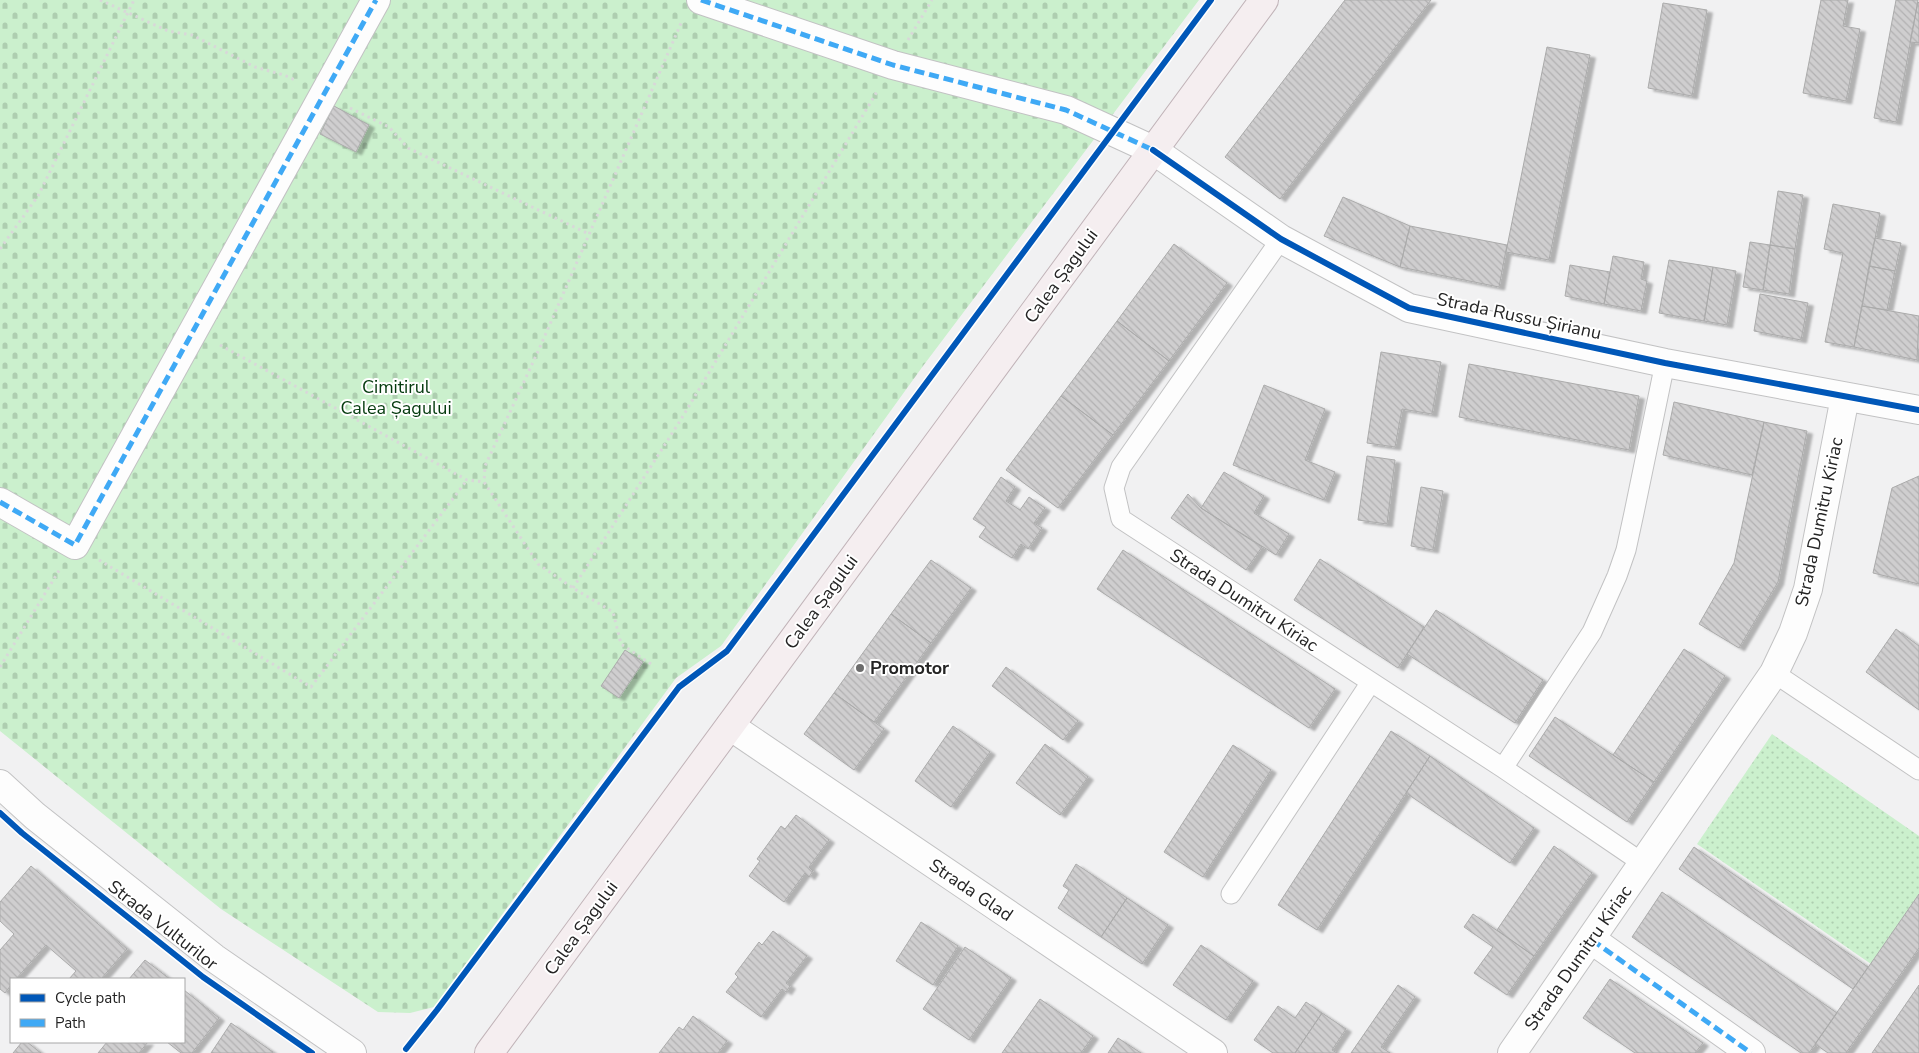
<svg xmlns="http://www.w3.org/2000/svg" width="1919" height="1053" font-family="'Nunito Sans',sans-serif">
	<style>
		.cemetery { fill: url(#cemetery-stones) }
		.park { fill: url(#park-dots) }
		.building { fill: url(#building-back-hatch); stroke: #ababab; filter: url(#shadow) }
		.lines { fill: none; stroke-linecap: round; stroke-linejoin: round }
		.lane-casing { stroke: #c2c2c3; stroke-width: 21 }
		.street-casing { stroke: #c2c2c3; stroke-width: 30 }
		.primary-casing { stroke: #c1b3b8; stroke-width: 30 }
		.path { stroke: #d8d8d8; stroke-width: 3; stroke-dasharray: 2.5 4; stroke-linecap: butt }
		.lane { stroke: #fdfdfd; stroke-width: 19 }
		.street { stroke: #fdfdfd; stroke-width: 28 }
		.primary { stroke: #f5eef0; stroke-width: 28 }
		.quiet { stroke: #3fa9f5; stroke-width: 5; stroke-dasharray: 10 5; stroke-linecap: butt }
		.cycleway-casing { stroke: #fff; stroke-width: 9 }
		.cycleway { stroke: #0057b8; stroke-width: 6 }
		.poi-dot { fill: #6c6c6c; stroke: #fff; stroke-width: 2 }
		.labels { text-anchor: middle; stroke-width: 4; stroke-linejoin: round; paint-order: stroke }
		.street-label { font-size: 18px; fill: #242424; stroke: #fff }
		.park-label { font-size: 18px; fill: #033a0d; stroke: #fff }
		.poi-label { font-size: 18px; font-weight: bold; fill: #242424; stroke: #fff; text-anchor: start }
	</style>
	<defs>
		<pattern id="cemetery-stones" width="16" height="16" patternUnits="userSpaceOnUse" patternTransform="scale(1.25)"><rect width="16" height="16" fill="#cbf0cd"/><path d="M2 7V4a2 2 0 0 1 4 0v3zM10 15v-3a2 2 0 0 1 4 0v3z" fill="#aeceb0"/></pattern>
		<pattern id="park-dots" width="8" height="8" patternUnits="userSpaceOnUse" patternTransform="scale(1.25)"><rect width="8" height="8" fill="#cbf0cd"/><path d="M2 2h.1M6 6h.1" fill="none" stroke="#aeceb0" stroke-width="1.8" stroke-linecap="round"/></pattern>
		<pattern id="building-back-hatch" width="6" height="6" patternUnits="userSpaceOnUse" patternTransform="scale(1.25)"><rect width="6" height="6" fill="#cfcecf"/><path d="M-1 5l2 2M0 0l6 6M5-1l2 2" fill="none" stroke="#b2b1b2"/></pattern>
		<filter id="shadow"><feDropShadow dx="5.5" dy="3" stdDeviation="1" flood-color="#0004"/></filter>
	</defs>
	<rect width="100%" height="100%" fill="#f1f1f2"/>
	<path class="cemetery" d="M 0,0 L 1199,0 L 923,366 L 721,646 L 676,678 L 434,1007 L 410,1013 L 378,1012 L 221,909 L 0,731 Z"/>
	<path class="park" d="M 1772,734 L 1919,836 L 1919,894 L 1871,964 L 1697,844 Z"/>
	<path class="building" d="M 1345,0 L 1431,0 L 1280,199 L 1225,157 Z
		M 1821,0 L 1848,0 L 1843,26 L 1860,29 L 1846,101 L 1803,93 Z
		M 1896,0 L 1918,0 L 1896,122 L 1874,118 Z
		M 1918,2 L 1919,3 L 1919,43 L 1910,42 Z
		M 1663,3 L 1707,10 L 1692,96 L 1648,88 Z
		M 1547,47 L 1590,55 L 1549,260 L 1506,252 Z
		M 334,106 L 369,125 L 356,152 L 320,134 Z
		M 1778,191 L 1803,195 L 1795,249 L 1770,245 Z
		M 1343,197 L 1410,226 L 1400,267 L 1324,236 Z
		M 1833,204 L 1880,213 L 1854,347 L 1825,342 L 1843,253 L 1824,249 Z
		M 1410,226 L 1507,245 L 1499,287 L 1400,267 Z
		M 1875,238 L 1901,243 L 1895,271 L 1869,266 Z
		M 1750,242 L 1770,245 L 1763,290 L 1743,287 Z
		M 1174,244 L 1227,283 L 1169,361 L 1117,321 Z
		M 1770,245 L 1795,249 L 1789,294 L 1763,290 Z
		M 1613,256 L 1644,262 L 1641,279 L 1647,281 L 1641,311 L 1604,304 Z
		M 1669,260 L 1713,267 L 1704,321 L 1659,313 Z
		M 1570,265 L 1610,272 L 1604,304 L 1565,296 Z
		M 1869,266 L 1895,271 L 1887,310 L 1862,306 Z
		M 1713,267 L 1736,271 L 1727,325 L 1704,321 Z
		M 1760,294 L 1808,303 L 1801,340 L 1754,331 Z
		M 1862,306 L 1919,316 L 1917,360 L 1854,347 Z
		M 1117,321 L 1169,361 L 1113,435 L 1061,396 Z
		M 1381,352 L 1441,362 L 1432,414 L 1402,409 L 1395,447 L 1367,443 Z
		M 1469,364 L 1639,396 L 1629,450 L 1459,417 Z
		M 1264,385 L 1325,409 L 1305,460 L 1335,472 L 1324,500 L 1233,465 Z
		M 1061,396 L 1113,435 L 1058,508 L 1006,470 Z
		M 1674,402 L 1764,422 L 1752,475 L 1663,455 Z
		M 1764,422 L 1807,431 L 1778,582 L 1739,648 L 1699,624 L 1734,563 Z
		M 1367,456 L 1395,460 L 1387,524 L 1358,520 Z
		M 1224,472 L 1264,496 L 1254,513 L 1289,534 L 1276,555 L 1201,508 Z
		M 1919,476 L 1919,584 L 1873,573 L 1892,488 Z
		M 1001,477 L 1015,487 L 1006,501 L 1020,510 L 1029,497 L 1045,508 L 1034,523 L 1042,528 L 1028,549 L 1021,544 L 1012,558 L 979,537 L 986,527 L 973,519 Z
		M 1421,487 L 1443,491 L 1433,550 L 1411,546 Z
		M 1188,494 L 1201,508 L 1262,547 L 1246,570 L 1171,518 Z
		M 1123,550 L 1335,689 L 1309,728 L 1097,589 Z
		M 1320,559 L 1424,627 L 1398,668 L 1294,600 Z
		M 931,560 L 971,588 L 931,643 L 891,614 Z
		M 1436,610 L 1543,680 L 1515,723 L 1407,654 Z
		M 891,614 L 931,643 L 874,722 L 834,693 Z
		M 1896,629 L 1919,646 L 1919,710 L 1866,672 Z
		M 1684,649 L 1725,676 L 1654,782 L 1613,755 Z
		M 625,650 L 643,662 L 619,698 L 601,686 Z
		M 1006,667 L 1078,721 L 1063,740 L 992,686 Z
		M 834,693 L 884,729 L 854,770 L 804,734 Z
		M 1555,717 L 1654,782 L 1627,822 L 1529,756 Z
		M 953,726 L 990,752 L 951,807 L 915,781 Z
		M 1391,731 L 1430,756 L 1317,930 L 1278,905 Z
		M 1045,744 L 1088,777 L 1060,815 L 1016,783 Z
		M 1233,745 L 1271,770 L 1203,877 L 1164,852 Z
		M 1430,756 L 1534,828 L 1510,863 L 1406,793 Z
		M 796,815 L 829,840 L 809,867 L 813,871 L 809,877 L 805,873 L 784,902 L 749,876 L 760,861 L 757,859 L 781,826 L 785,829 Z
		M 1554,846 L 1592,873 L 1534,956 L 1497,930 Z
		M 1694,847 L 1868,967 L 1853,989 L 1679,869 Z
		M 1076,864 L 1127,898 L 1101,937 L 1058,908 L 1069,890 L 1063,886 Z
		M 31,866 L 127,949 L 101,979 L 69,979 L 76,971 L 46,945 L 16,979 L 11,979 L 11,985 L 5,993 L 0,989 L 0,950 L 14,934 L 0,921 L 0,902 Z
		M 1662,892 L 1837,1013 L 1809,1053 L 1801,1053 L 1632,937 Z
		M 1919,894 L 1919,948 L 1846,1053 L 1828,1053 L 1815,1044 Z
		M 1127,898 L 1168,925 L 1142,964 L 1101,937 Z
		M 1473,914 L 1534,956 L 1507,995 L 1474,973 L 1493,947 L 1464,927 Z
		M 921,922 L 958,946 L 933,985 L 896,961 Z
		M 773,931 L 807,956 L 786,983 L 790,986 L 786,992 L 782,989 L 761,1017 L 726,992 L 738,977 L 735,974 L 759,942 L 762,945 Z
		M 1201,945 L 1253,981 L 1226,1020 L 1173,985 Z
		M 965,947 L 1011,978 L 969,1040 L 923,1009 Z
		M 145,960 L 170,979 L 129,979 Z
		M 1610,979 L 1703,1043 L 1695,1053 L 1635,1053 L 1583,1018 Z
		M 1398,985 L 1415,997 L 1381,1047 L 1390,1053 L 1351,1053 Z
		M 1919,985 L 1919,1053 L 1872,1053 Z
		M 184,990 L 219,1018 L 192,1053 L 181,1053 L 167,1042 L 184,1042 Z
		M 1040,999 L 1093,1036 L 1081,1053 L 1002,1053 Z
		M 1306,1002 L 1322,1013 L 1295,1053 L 1273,1053 L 1254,1040 L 1278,1006 L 1295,1018 Z
		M 1322,1013 L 1346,1029 L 1332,1050 L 1337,1053 L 1295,1053 Z
		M 693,1016 L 727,1041 L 718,1053 L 659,1053 L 679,1027 L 683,1030 Z
		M 231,1023 L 273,1052 L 273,1053 L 211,1053 Z
		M 1118,1038 L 1141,1053 L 1108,1053 Z
		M 22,1042 L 27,1042 L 41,1053 L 13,1053 Z
		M 107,1042 L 148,1042 L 139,1053 L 98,1053 Z"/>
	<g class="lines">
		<defs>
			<path id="lane" d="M 1281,239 L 1121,467 L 1114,488 L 1121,519 L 1503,768 L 1644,864
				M 1774,673 L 1919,770
				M 1503,768 L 1592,632 L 1617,576 L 1626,550 L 1634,513 L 1665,363
				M 1231,894 L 1371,682"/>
			<path id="street" d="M 701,0 L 893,65 L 1066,110 L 1153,150 L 1281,239 L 1409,308 L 1665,363 L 1919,410
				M 0,502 L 75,545 L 376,0
				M 730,726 L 1213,1053
				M 0,784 L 35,816 L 214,958 L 352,1053
				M 1592,940 L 1751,1053
				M 1512,1053 L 1774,673 L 1793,633 L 1808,589 L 1845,397"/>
			<path id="primary" d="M 489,1053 L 1264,0"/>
		</defs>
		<use href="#lane" class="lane-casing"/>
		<use href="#street" class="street-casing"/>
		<use href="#primary" class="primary-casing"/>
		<path class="path" d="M 100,0 L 168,31 L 192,35 L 255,67 L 284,75 L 297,81
			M 908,40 L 932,0
			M 350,108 L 389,127 L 408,148 L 589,234
			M 0,249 L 38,196 L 134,0
			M 220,345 L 467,480 L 484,482
			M 99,560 L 311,687 L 467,480
			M 573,588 L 680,421 L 878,90
			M 651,664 L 621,644 L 613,612 L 573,588 L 538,564 L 484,482 L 485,466 L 540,347 L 682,21
			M 0,667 L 60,569"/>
		<use href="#lane" class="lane"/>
		<use href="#street" class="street"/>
		<use href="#primary" class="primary"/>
		<path class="quiet" d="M 701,0 L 893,65 L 1066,110 L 1153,150
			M 0,502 L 75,545 L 376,0
			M 1592,940 L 1751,1053"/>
		<defs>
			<path id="cycleway" d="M 1153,150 L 1281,239 L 1409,308 L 1665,363 L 1919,410
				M 0,813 L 22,833 L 203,977 L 312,1053
				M 406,1049 L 437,1010 L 679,687 L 727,651 L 1211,0"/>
		</defs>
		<use href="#cycleway" class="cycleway-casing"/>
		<use href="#cycleway" class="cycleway"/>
	</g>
	<circle class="poi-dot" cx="860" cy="668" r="5"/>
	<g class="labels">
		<g class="street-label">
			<text transform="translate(1061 276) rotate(-54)" y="6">Calea Șagului</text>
			<text transform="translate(1519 316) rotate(12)" y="6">Strada Russu Șirianu</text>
			<text transform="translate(1819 522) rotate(-78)" y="6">Strada Dumitru Kiriac</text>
			<text transform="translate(1244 600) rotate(33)" y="6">Strada Dumitru Kiriac</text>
			<text transform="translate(821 602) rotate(-54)" y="6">Calea Șagului</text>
			<text transform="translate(971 890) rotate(34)" y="6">Strada Glad</text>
			<text transform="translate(163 925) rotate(38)" y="6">Strada Vulturilor</text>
			<text transform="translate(581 928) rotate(-54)" y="6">Calea Șagului</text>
			<text transform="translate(1578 958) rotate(-55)" y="6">Strada Dumitru Kiriac</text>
		</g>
		<g class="park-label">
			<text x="396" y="393">Cimitirul<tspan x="396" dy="21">Calea Șagului</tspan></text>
		</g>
		<g class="poi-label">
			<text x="870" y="674">Promotor</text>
		</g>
	</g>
	<rect x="10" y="978" width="175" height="65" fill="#ffffff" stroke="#a7a7a7"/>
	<rect x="20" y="994" width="25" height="8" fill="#0057b8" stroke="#a7a7a7"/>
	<text x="55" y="1003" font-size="15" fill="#242424">Cycle path</text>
	<rect x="20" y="1019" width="25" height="8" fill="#3fa9f5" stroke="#a7a7a7"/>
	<text x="55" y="1028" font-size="15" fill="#242424">Path</text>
</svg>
